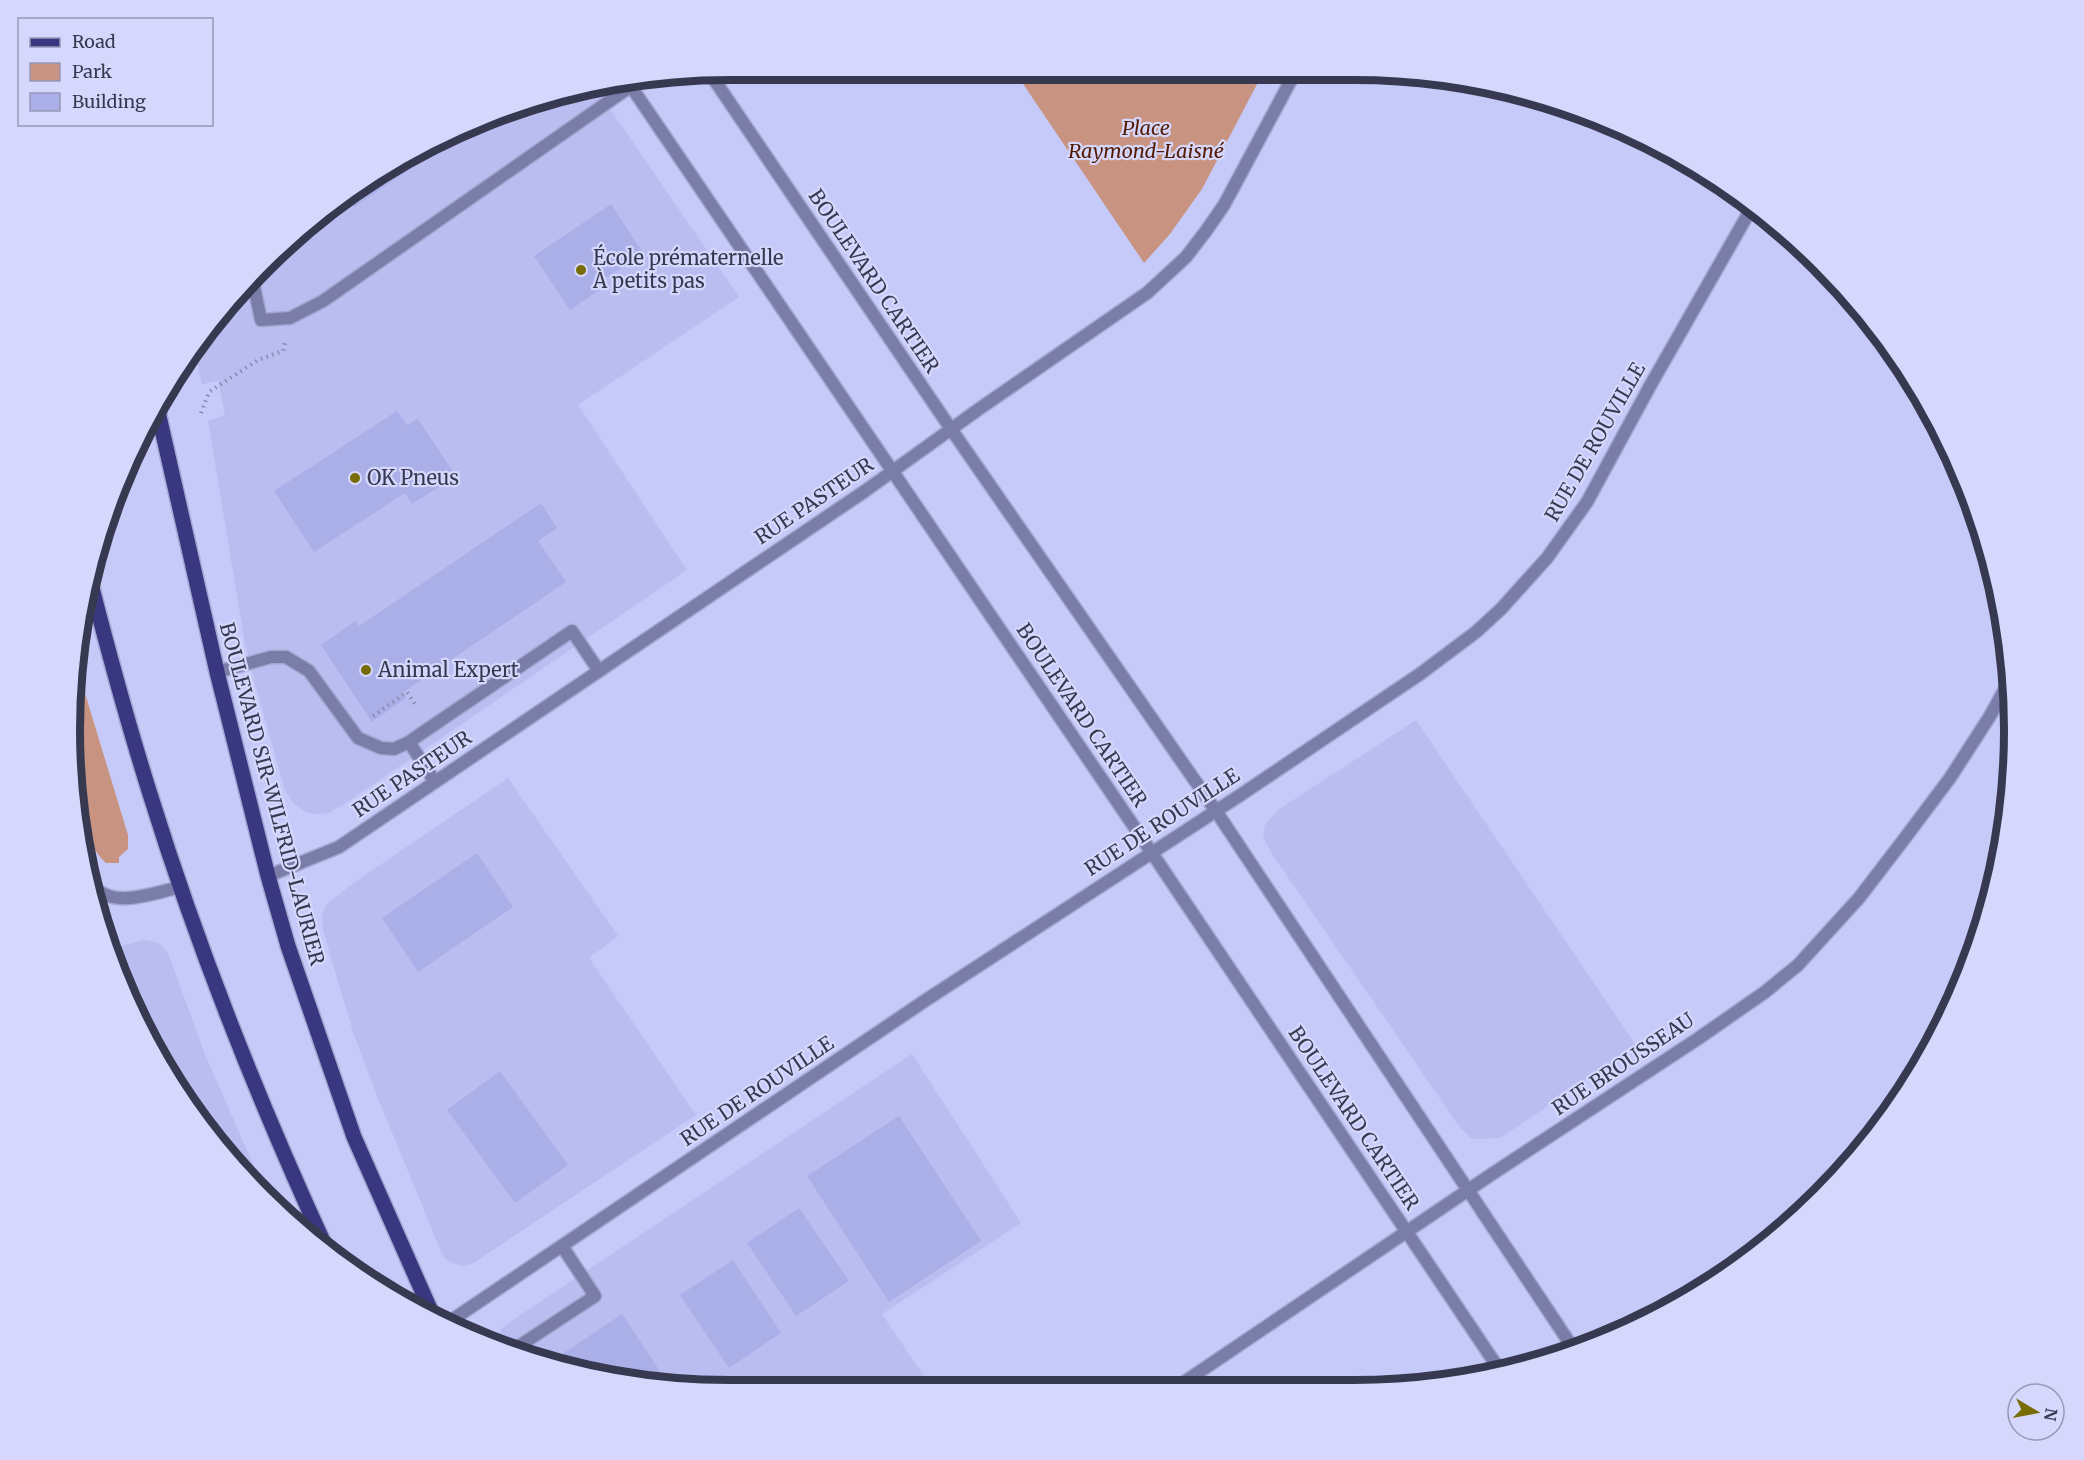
<svg xmlns="http://www.w3.org/2000/svg" width="2084" height="1460" font-family="Merriweather,serif">
	<style>
		.built { fill: #b9bdf0 }
		.green { fill: #c89481 }
		.building { fill: #aaafe8 }
		.lines { fill: none; stroke-linecap: round; stroke-linejoin: round }
		.lane-casing { stroke: #a4a7d1; stroke-width: 15 }
		.street-casing { stroke: #a4a7d1; stroke-width: 15 }
		.primary-casing { stroke: #a4a7d1; stroke-width: 18 }
		.path { stroke: #878baf; stroke-width: 4; stroke-dasharray: 1.5 4.5; stroke-linecap: butt }
		.lane { stroke: #7a7da7; stroke-width: 12 }
		.street { stroke: #7a7da7; stroke-width: 12 }
		.primary { stroke: #3a3781; stroke-width: 15 }
		.poi-dot { fill: #796c07; stroke: #d5d8fc; stroke-width: 2 }
		.labels { text-anchor: middle; stroke-width: 4.5; stroke-linejoin: round; paint-order: stroke }
		.park-label { font-size: 20px; font-style: italic; fill: #531b04; stroke: #d5d8fc }
		.poi-label { font-size: 20px; fill: #373951; stroke: #d5d8fc; text-anchor: start }
		.street-label { font-size: 20px; fill: #373951; stroke: #d5d8fc }
		.rim { fill: none; stroke: #373951; stroke-width: 8 }
	</style>
	<rect width="100%" height="100%" fill="#c6caf9"/>
	<path class="built" d="M 595,87 L 739,297 L 578,405 L 687,570 L 346,803 L 329,813 L 314,814 L 305,812 L 293,803 L 285,790 L 255,684 L 245,644 L 208,421 L 225,415 L 218,381 L 202,384 L 194,349 L 233,294 L 363,180 L 438,137 L 559,92 Z
		M 1416,720 L 1637,1047 L 1500,1138 L 1477,1139 L 1471,1138 L 1461,1129 L 1272,854 L 1263,837 L 1265,825 L 1278,810 Z
		M 508,778 L 618,936 L 589,958 L 696,1115 L 472,1264 L 461,1266 L 450,1262 L 444,1257 L 440,1249 L 377,1096 L 354,1035 L 331,958 L 323,929 L 322,913 L 327,904 L 352,884 Z
		M 144,940 L 159,943 L 168,953 L 206,1057 L 270,1203 L 262,1197 L 181,1098 L 137,1023 L 112,948 Z
		M 912,1054 L 1021,1223 L 882,1314 L 934,1391 L 730,1391 L 601,1378 L 494,1346 L 498,1335 L 503,1327 L 510,1322 Z"/>
	<path class="green" d="M 1013,69 L 1265,69 L 1202,189 L 1170,234 L 1144,263 Z
		M 74,657 L 128,835 L 128,849 L 119,857 L 119,863 L 106,863 L 100,857 L 77,824 L 70,773 Z"/>
	<path class="building" d="M 442,135 L 444,139 L 411,162 L 410,169 L 354,207 L 346,195 L 363,180 Z
		M 611,204 L 643,253 L 598,283 L 601,289 L 570,310 L 534,256 Z
		M 397,411 L 407,425 L 418,419 L 456,476 L 412,504 L 405,493 L 314,552 L 274,491 Z
		M 541,503 L 557,528 L 538,541 L 566,582 L 402,693 L 406,698 L 372,722 L 321,645 L 355,621 L 359,626 Z
		M 477,853 L 513,907 L 418,972 L 382,918 Z
		M 500,1071 L 568,1165 L 515,1203 L 447,1110 Z
		M 899,1116 L 981,1241 L 889,1302 L 807,1176 Z
		M 799,1208 L 849,1281 L 796,1316 L 747,1243 Z
		M 733,1260 L 781,1333 L 729,1368 L 680,1295 Z
		M 622,1314 L 669,1385 L 601,1378 L 549,1363 Z"/>
	<g class="lines">
		<defs>
			<path id="lane" d="M 252,277 L 261,320 L 290,318 L 323,301 L 631,86
				M 217,672 L 271,657 L 286,657 L 309,671 L 358,738 L 381,748 L 394,749 L 409,742
				M 435,782 L 409,742 L 422,733 L 572,631 L 599,671
				M 519,1354 L 518,1347 L 519,1346 L 595,1296 L 562,1246"/>
			<path id="street" d="M 709,72 L 951,429 L 1216,811 L 1573,1348
				M 628,82 L 1152,853 L 1501,1372
				M 268,876 L 339,847 L 865,491 L 979,409 L 1147,293 L 1186,257 L 1206,231 L 1224,205 L 1297,69
				M 90,883 C 113,911 151,893 181,887
				M 446,1324 L 926,1000 L 1242,794 L 1420,674 L 1476,632 L 1501,609 L 1547,558 L 1587,502 L 1650,386 L 1751,209
				M 1171,1391 L 1492,1174 L 1699,1038 L 1765,992 L 1798,965 L 1859,898 L 1905,838 L 1950,778 L 1990,716 L 2010,680"/>
			<path id="primary" d="M 156,403 L 217,672 L 268,876 L 288,946 L 354,1137 L 434,1318
				M 91,584 C 109,654 128,724 150,794 C 198,949 259,1102 327,1250"/>
		</defs>
		<use href="#lane" class="lane-casing"/>
		<use href="#street" class="street-casing"/>
		<use href="#primary" class="primary-casing"/>
		<path class="path" d="M 201,413 L 209,392 L 258,360 L 283,351 L 285,343
			M 373,716 L 407,692 L 416,706"/>
		<use href="#lane" class="lane"/>
		<use href="#street" class="street"/>
		<use href="#primary" class="primary"/>
	</g>
	<g class="poi-dot">
		<circle cx="581" cy="270" r="6"/>
		<circle cx="355" cy="478" r="6"/>
		<circle cx="366" cy="670" r="6"/>
	</g>
	<g class="labels">
		<g class="park-label">
			<text x="1146" y="135">Place<tspan x="1146" dy="23">Raymond-Laisné</tspan></text>
		</g>
		<g class="poi-label">
			<text x="593" y="265">École prématernelle<tspan x="593" dy="23">À petits pas</tspan></text>
			<text x="367" y="485">OK Pneus</text>
			<text x="378" y="677">Animal Expert</text>
		</g>
		<g class="street-label">
			<text transform="translate(874 281) rotate(56)" y="7">BOULEVARD CARTIER</text>
			<text transform="translate(1595 442) rotate(-60)" y="7">RUE DE ROUVILLE</text>
			<text transform="translate(814 501) rotate(-34)" y="7">RUE PASTEUR</text>
			<text transform="translate(1082 715) rotate(56)" y="7">BOULEVARD CARTIER</text>
			<text transform="translate(412 774) rotate(-34)" y="7">RUE PASTEUR</text>
			<text transform="translate(272 794) rotate(75)" y="7">BOULEVARD SIR-WILFRID-LAURIER</text>
			<text transform="translate(1162 822) rotate(-33)" y="7">RUE DE ROUVILLE</text>
			<text transform="translate(1623 1064) rotate(-34)" y="7">RUE BROUSSEAU</text>
			<text transform="translate(757 1091) rotate(-34)" y="7">RUE DE ROUVILLE</text>
			<text transform="translate(1354 1118) rotate(56)" y="7">BOULEVARD CARTIER</text>
		</g>
	</g>
	<path d="M0 0H2084V1460H0ZM730 80H1354A650 650 0 0 1 2004 730V730A650 650 0 0 1 1354 1380H730A650 650 0 0 1 80 730V730A650 650 0 0 1 730 80Z" fill="#d5d8fc" fill-rule="evenodd"/>
	<path class="rim" d="M730 80H1354A650 650 0 0 1 2004 730V730A650 650 0 0 1 1354 1380H730A650 650 0 0 1 80 730V730A650 650 0 0 1 730 80Z"/>
	<rect x="18" y="18" width="195" height="108" fill="#d5d8fc" stroke="#9698b8" stroke-width="1.5"/>
	<rect x="30" y="38" width="30" height="9" fill="#3a3781" stroke="#9698b8" stroke-width="1.5"/>
	<text x="72" y="48" font-size="18" fill="#373951">Road</text>
	<rect x="30" y="63" width="30" height="18" fill="#c89481" stroke="#9698b8" stroke-width="1.5"/>
	<text x="72" y="78" font-size="18" fill="#373951">Park</text>
	<rect x="30" y="93" width="30" height="18" fill="#aaafe8" stroke="#9698b8" stroke-width="1.5"/>
	<text x="72" y="108" font-size="18" fill="#373951">Building</text>
	<g transform="translate(2036 1412) rotate(100)"><circle r="28" fill="#d5d8fc" stroke="#9698b8" stroke-width="1.5"/>
	<path d="M0-4.5L10 22L0 15L-10 22Z" fill="#796c07"/>
	<text y="-9" font-size="16" font-weight="bold" text-anchor="middle" fill="#373951">N</text>
	</g>
</svg>
